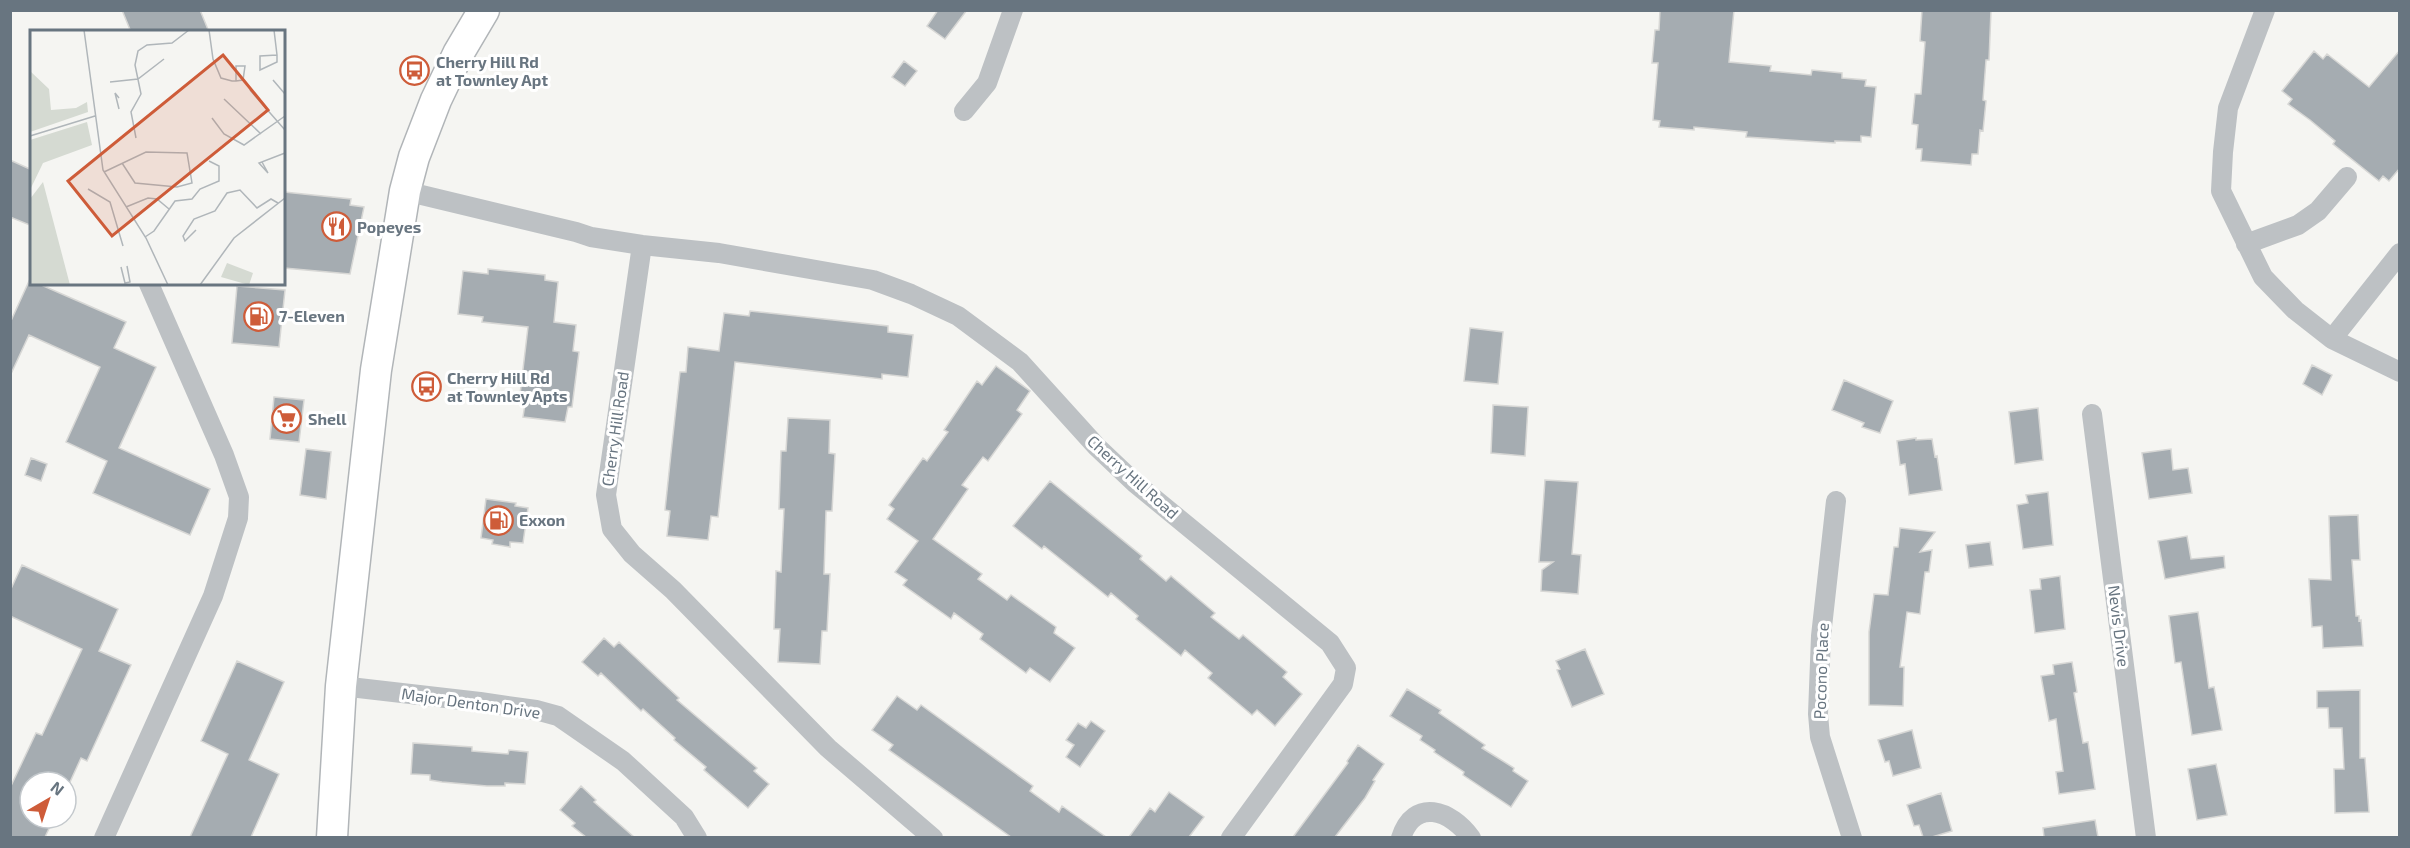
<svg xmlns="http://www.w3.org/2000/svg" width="2410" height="848" font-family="'Exo 2',sans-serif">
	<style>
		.building { fill: #a5acb1; stroke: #d7d7d5; stroke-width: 1.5 }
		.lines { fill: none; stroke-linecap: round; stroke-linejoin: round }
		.primary-casing { stroke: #b1b5b8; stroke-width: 33 }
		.street { stroke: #bdc1c4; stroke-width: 20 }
		.primary { stroke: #fff; stroke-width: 30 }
		.labels { text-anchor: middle; stroke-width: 6; stroke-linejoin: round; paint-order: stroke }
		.poi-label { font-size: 16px; font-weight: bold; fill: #687580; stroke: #fff; text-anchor: start }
		.street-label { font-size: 16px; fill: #687580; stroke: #fff }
		.inset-road { fill: none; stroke: #b0b6ba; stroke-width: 1.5 }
		.view { fill: #ce5c39; fill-opacity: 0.15; stroke: #ce5c39; stroke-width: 3 }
		.inset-edge { fill: none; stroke: #687580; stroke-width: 3 }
	</style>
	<rect width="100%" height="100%" fill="#f5f5f2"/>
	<path class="building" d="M 122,10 L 200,10 L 209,32 L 131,32 Z
		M 938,10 L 967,10 L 945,39 L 927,26 Z
		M 1660,10 L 1734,10 L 1729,62 L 1771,66 L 1770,71 L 1811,75 L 1812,70 L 1842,73 L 1842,78 L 1866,80 L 1865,86 L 1876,87 L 1871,137 L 1861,136 L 1861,142 L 1835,141 L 1835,143 L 1746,137 L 1747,132 L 1694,127 L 1694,130 L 1659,127 L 1660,121 L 1653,120 L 1658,63 L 1652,63 L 1655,30 L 1659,30 Z
		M 1922,10 L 1991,10 L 1989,60 L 1986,60 L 1983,100 L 1986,101 L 1983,131 L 1980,130 L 1978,154 L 1972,154 L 1971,165 L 1921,161 L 1922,149 L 1916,149 L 1918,125 L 1912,124 L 1915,94 L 1921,94 L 1925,42 L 1920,41 Z
		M 2400,50 L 2400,168 L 2389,181 L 2383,176 L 2379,181 L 2333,144 L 2335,141 L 2310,120 L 2288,104 L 2292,99 L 2282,91 L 2314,51 L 2323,59 L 2327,54 L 2369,87 Z
		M 904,61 L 917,71 L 905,86 L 892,77 Z
		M 10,160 L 32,170 L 32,226 L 10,217 Z
		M 284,192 L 351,199 L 350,205 L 364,207 L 350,274 L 284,268 Z
		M 488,269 L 545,275 L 545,280 L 558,282 L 554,322 L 576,325 L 573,351 L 579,352 L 572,407 L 568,407 L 565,422 L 523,417 L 525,404 L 519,403 L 528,327 L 482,322 L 483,317 L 458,314 L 463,271 L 488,274 Z
		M 30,279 L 32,284 L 39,284 L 126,322 L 114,348 L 156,367 L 119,448 L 210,489 L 190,535 L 93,493 L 107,461 L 66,442 L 100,367 L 29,335 L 10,376 L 10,323 Z
		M 237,286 L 285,290 L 279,347 L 232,343 Z
		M 750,311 L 888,326 L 888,332 L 913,335 L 908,377 L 882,374 L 882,379 L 735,362 L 718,517 L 711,516 L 708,540 L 667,536 L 670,511 L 665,510 L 671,453 L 680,372 L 686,372 L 688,347 L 719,351 L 724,313 L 749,316 Z
		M 1470,328 L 1503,332 L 1498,384 L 1464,381 Z
		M 2312,365 L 2332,375 L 2322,395 L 2303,384 Z
		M 996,366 L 1030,391 L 1017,410 L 1022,414 L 988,461 L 983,457 L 962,485 L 968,489 L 933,539 L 982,574 L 978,579 L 1007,600 L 1011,595 L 1056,627 L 1054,633 L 1075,648 L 1050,682 L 1030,668 L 1026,673 L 980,639 L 983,634 L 954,613 L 951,619 L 903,585 L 907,580 L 895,572 L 918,541 L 887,519 L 894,509 L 889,505 L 923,458 L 927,461 L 948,432 L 944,430 L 977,381 L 982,385 Z
		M 1844,380 L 1893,401 L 1880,433 L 1862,427 L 1864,423 L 1832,410 Z
		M 274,397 L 304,400 L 299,442 L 270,439 Z
		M 1493,405 L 1528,407 L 1525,456 L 1491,453 Z
		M 2038,408 L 2043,460 L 2015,464 L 2009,412 Z
		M 788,418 L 830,420 L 829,453 L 835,454 L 832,511 L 826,511 L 824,574 L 830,574 L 827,631 L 822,631 L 820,664 L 778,662 L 780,629 L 774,629 L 776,571 L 781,572 L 784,509 L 779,509 L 781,451 L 786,451 Z
		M 1916,438 L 1916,440 L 1932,439 L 1935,457 L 1937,456 L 1942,490 L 1909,495 L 1905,464 L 1900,465 L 1897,441 Z
		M 306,449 L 331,452 L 326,499 L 300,495 Z
		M 2171,449 L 2173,470 L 2188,468 L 2192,493 L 2149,499 L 2142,453 Z
		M 31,458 L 47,464 L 41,481 L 25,475 Z
		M 1545,480 L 1578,482 L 1572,554 L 1581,555 L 1578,594 L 1541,591 L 1542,570 L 1553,562 L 1539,562 Z
		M 1050,481 L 1142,556 L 1140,559 L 1166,581 L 1171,576 L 1215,613 L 1211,617 L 1239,639 L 1243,635 L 1287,672 L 1283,677 L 1302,694 L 1275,726 L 1257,710 L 1252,715 L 1208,678 L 1212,673 L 1185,650 L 1181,656 L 1136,619 L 1138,616 L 1111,593 L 1108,597 L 1044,546 L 1042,549 L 1013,526 Z
		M 2048,492 L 2053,545 L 2023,549 L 2017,505 L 2028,503 L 2026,495 Z
		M 486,499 L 516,503 L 515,506 L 528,508 L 523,543 L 510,542 L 510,547 L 492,544 L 493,540 L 481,538 Z
		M 2358,515 L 2360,560 L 2352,560 L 2356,616 L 2359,616 L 2359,621 L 2361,620 L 2363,646 L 2323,648 L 2322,626 L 2312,627 L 2309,579 L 2331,580 L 2329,516 Z
		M 1900,528 L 1935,532 L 1920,552 L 1932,550 L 1929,572 L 1925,572 L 1920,614 L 1907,612 L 1900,667 L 1904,667 L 1903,706 L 1869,705 L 1869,632 L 1874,594 L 1888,595 L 1894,547 L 1898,547 Z
		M 2187,536 L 2191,559 L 2224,556 L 2225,568 L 2165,579 L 2158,541 Z
		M 1990,542 L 1993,565 L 1969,568 L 1966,545 Z
		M 22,565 L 118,609 L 99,651 L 131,665 L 87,761 L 81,758 L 70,782 L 30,782 L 30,818 L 54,818 L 45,837 L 10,837 L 10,788 L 36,733 L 42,735 L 82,649 L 10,616 L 10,591 Z
		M 2060,576 L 2065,629 L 2035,633 L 2030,590 L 2041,589 L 2040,579 Z
		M 2198,612 L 2209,688 L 2214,687 L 2222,730 L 2192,735 L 2181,662 L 2175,663 L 2169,616 Z
		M 604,638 L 614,647 L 619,642 L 679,698 L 677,700 L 757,768 L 754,771 L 769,784 L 748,808 L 704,770 L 706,767 L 674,740 L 675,738 L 643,709 L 641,711 L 601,673 L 598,676 L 582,662 Z
		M 1585,649 L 1604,694 L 1572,707 L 1557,670 L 1560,669 L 1556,661 Z
		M 237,661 L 284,682 L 249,760 L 279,774 L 251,837 L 190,837 L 228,754 L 201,741 Z
		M 2072,662 L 2077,692 L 2074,693 L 2083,743 L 2088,742 L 2095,789 L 2059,794 L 2056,772 L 2063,771 L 2056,719 L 2049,721 L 2041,676 L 2054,674 L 2053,665 Z
		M 1407,689 L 1441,710 L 1439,713 L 1485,745 L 1482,748 L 1514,768 L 1513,771 L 1528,781 L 1511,807 L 1463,775 L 1464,772 L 1434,752 L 1435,750 L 1420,740 L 1422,736 L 1390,716 Z
		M 2360,690 L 2360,758 L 2365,758 L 2369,812 L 2335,813 L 2334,769 L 2344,769 L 2342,728 L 2329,728 L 2328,708 L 2317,708 L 2317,691 Z
		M 897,696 L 917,710 L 921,705 L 1033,786 L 1030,791 L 1059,812 L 1062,806 L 1106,837 L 1011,837 L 889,750 L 893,745 L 872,730 Z
		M 1091,721 L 1105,731 L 1080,767 L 1066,757 L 1074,745 L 1066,740 L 1078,723 L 1086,728 Z
		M 1912,730 L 1921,768 L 1893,776 L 1889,761 L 1885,762 L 1878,740 Z
		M 413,743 L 472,747 L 472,751 L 508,754 L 509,750 L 528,752 L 525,784 L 505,783 L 505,786 L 487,786 L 442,782 L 430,780 L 430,775 L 411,774 Z
		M 1358,745 L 1384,764 L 1373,780 L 1375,781 L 1365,798 L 1335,837 L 1293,837 L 1348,763 L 1347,761 Z
		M 2216,764 L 2227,815 L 2197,820 L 2188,769 Z
		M 581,786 L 596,800 L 594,802 L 634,837 L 586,837 L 572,826 L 575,823 L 560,810 Z
		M 1169,792 L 1204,817 L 1189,837 L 1129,837 L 1150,808 L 1155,812 Z
		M 1941,793 L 1952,831 L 1932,837 L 1923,837 L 1919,825 L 1914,826 L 1907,805 Z
		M 2095,820 L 2098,837 L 2044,837 L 2043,828 Z"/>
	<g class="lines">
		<defs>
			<path id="primary" d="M 332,838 L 341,686 L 376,370 L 405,191 L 414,157 L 436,100 L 458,54 L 484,10"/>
		</defs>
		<use href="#primary" class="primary-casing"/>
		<path class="street" d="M 2265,10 L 2228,108 L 2223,152 L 2221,191 L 2263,277 L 2295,310 L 2332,339 L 2400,372
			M 964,111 L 987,83 L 1013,10
			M 405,191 L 576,232 L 591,237 L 642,245 L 719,253 L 873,280 L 911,294 L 958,316 L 1020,362 L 1097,447 L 1135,483 L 1330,643 L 1346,668 L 1343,684 L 1231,838
			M 2246,244 L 2298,225 L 2318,211 L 2347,177
			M 642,245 L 606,495 L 612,529 L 632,554 L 673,590 L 828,748 L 933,838
			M 2332,339 L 2400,253
			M 2092,414 L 2146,838
			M 1836,501 L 1821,636 L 1818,714 L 1820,737 L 1852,838
			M 341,686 L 480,702 L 536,710 L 558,716 L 623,761 L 684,817 L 697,838
			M 104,838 L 213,596 L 238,518 L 239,497 L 224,455 L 149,284
			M 1401,838 C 1414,797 1451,810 1471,838"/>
		<use href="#primary" class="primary"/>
	</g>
	<defs>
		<symbol id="bus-ring" viewBox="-11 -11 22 22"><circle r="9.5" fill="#fff" stroke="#ce5c39" stroke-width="1.5"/><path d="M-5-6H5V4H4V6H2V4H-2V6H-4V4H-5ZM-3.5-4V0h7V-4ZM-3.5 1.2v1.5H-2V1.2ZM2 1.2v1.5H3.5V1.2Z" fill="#ce5c39"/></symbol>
		<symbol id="restaurant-ring" viewBox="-11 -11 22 22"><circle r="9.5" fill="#fff" stroke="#ce5c39" stroke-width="1.5"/><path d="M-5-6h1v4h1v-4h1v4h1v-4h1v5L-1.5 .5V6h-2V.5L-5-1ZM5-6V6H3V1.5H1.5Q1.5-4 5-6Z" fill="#ce5c39"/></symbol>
		<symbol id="fuel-ring" viewBox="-11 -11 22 22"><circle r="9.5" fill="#fff" stroke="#ce5c39" stroke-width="1.5"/><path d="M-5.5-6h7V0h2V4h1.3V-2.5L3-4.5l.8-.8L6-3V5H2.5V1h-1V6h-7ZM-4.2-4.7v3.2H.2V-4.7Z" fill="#ce5c39"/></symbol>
		<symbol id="supermarket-ring" viewBox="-11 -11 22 22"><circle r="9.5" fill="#fff" stroke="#ce5c39" stroke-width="1.5"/><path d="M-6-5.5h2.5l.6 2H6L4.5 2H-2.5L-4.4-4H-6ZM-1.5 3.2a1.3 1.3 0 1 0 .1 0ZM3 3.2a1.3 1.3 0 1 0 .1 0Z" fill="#ce5c39"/></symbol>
	</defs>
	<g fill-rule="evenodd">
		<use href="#bus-ring" x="398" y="54" width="33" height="33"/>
		<use href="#restaurant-ring" x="320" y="210" width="33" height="33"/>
		<use href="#fuel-ring" x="242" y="300" width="33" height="33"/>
		<use href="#bus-ring" x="410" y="370" width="33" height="33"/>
		<use href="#supermarket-ring" x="270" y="402" width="33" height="33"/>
		<use href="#fuel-ring" x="482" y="504" width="33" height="33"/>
	</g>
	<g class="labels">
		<g class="poi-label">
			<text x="436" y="68">Cherry Hill Rd<tspan x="436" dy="18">at Townley Apt</tspan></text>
			<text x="357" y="233">Popeyes</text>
			<text x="279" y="322">7-Eleven</text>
			<text x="447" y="384">Cherry Hill Rd<tspan x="447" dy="18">at Townley Apts</tspan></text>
			<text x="308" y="425">Shell</text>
			<text x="519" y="526">Exxon</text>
		</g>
		<g class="street-label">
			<text transform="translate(615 429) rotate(-82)" y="6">Cherry Hill Road</text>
			<text transform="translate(1133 477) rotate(42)" y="6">Cherry Hill Road</text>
			<text transform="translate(2119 626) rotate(83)" y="6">Nevis Drive</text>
			<text transform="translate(1821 671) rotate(-88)" y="6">Pocono Place</text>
			<text transform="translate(471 703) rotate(8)" y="6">Major Denton Drive</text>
		</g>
	</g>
	<g transform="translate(30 30)">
		<rect width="255" height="255" fill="#f5f5f2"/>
		<path d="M 0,41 L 19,59 L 21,80 L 46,78 L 57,72 L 58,82 L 0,102 ZM 57,92 L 62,115 L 13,133 L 0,160 L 0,110 ZM 13,152 L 40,255 L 0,255 L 0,169 ZM 197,233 L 223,243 L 219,255 L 191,247 Z" fill="#d5dad2"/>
		<path class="inset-road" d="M 54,0 L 73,140 L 116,208 L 138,255M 179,0 L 183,29 L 191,48 L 202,51 L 206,51 L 213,50 L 215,36 L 206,36 L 206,51M 244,0 L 247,25 L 247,32 L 230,40 L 230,26 L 247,25M 243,50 L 255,64M 80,52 L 108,49 L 134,29M 220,60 L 255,100M 89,68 L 85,63 L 89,79M 194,69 L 231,104M 182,88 L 194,104 L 214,115 L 255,86M 0,106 L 65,86M 106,108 L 101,82 L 111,64 L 105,35 L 108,21 L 117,15 L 142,13 L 159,0M 232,132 L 238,143 L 229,133 L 255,123M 74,142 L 116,122 L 157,123 L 162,153 L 147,157 L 105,153 L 92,133M 58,159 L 80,172 L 93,216M 96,177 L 118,168 L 127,169 L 139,179M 166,200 L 155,211 L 153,206 L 164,189 L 185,181 L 197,163 L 210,160 L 227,178 L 241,169 L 248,173M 115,207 L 124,201 L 145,171 L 162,169 L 170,159 L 189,151 L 189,136 L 179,131M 91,237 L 95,253 L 100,252 L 97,236M 170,255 L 204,208 L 255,168"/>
		<path class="view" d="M 193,25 L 238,80 L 82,206 L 38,151 Z"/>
		<rect width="255" height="255" class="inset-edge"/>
	</g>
	<rect width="2410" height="848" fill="none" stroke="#687580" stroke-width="24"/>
	<g transform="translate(48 800) rotate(39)"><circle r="28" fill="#ffffff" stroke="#c3c8cc" stroke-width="1.5"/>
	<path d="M0-4.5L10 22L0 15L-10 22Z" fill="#ce5c39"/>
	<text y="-9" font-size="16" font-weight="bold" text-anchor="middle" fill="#687580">N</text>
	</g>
</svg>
